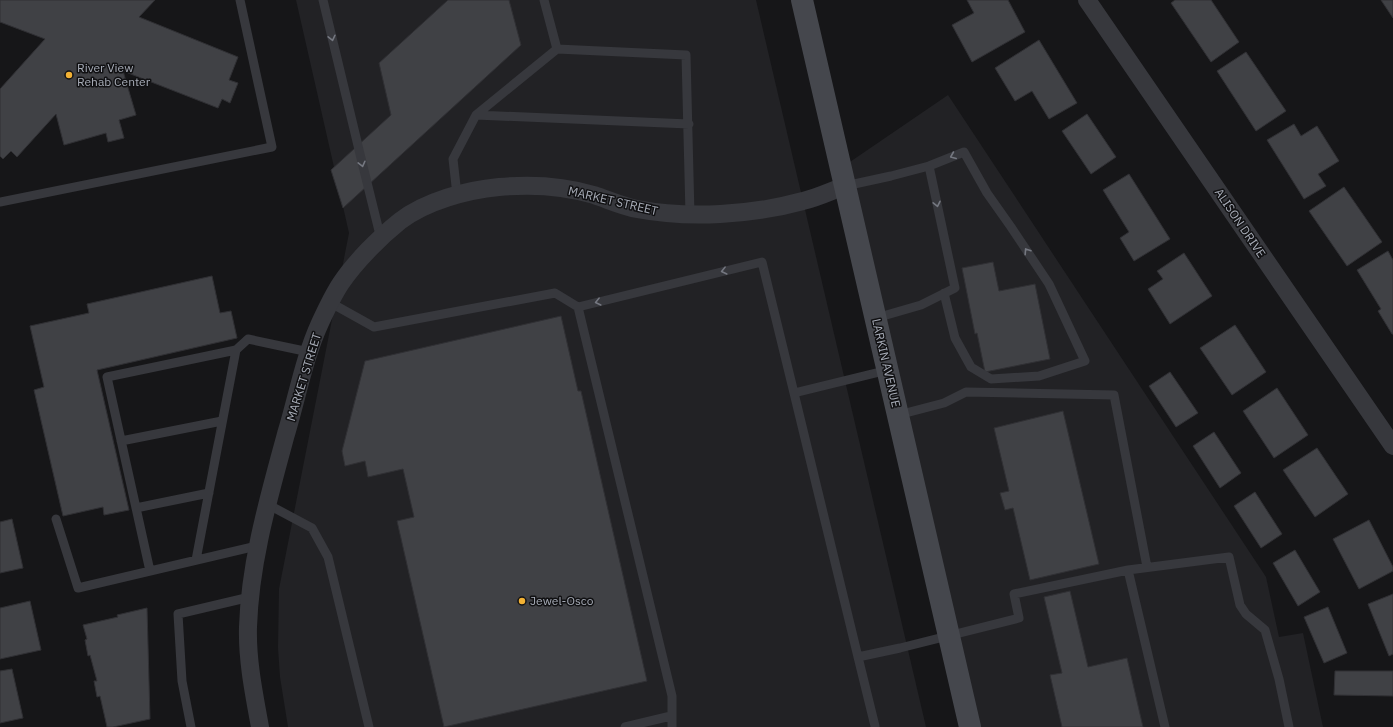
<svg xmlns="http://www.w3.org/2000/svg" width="1393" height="727" font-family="'IBM Plex Sans',sans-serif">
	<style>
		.built { fill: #222225 }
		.building { fill: #404145; stroke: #303034 }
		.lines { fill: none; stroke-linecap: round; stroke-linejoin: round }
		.lane { stroke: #37383d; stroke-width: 9 }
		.street { stroke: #37383d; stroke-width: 18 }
		.secondary { stroke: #45474d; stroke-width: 22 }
		.oneway { stroke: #757881 }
		.poi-dot { fill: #f2b134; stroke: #111113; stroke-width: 1.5 }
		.labels { text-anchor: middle; stroke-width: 3; stroke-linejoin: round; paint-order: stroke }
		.poi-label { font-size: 12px; fill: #a8adb8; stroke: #111113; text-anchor: start }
		.street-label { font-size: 12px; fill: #a8adb8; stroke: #111113 }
	</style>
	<rect width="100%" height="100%" fill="#161618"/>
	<path class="built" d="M 296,0 L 756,0 L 926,727 L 288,727 L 280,677 L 278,648 L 279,589 L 349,233 Z
		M 948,95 L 1266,577 L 1279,637 L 1303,633 L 1323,727 L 975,727 L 844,166 Z"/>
	<path class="building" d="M 0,0 L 155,0 L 139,17 L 238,57 L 229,80 L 238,83 L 230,103 L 222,99 L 218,108 L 123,71 L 136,115 L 119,120 L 124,138 L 108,142 L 106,133 L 64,145 L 56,114 L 17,157 L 11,151 L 3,159 L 0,156 L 0,89 L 45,39 L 0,22 Z
		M 448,0 L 509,0 L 521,45 L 343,208 L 331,170 L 391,115 L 379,63 Z
		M 967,0 L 1008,0 L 1025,32 L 972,62 L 952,25 L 974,13 Z
		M 1175,0 L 1211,0 L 1239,42 L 1211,62 L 1171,3 Z
		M 1381,0 L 1393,0 L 1393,18 Z
		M 1039,40 L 1077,103 L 1049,119 L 1032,91 L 1015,101 L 995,68 Z
		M 1246,52 L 1286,111 L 1256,131 L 1217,71 Z
		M 1087,114 L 1116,157 L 1091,174 L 1062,131 Z
		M 1294,124 L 1301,136 L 1317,126 L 1339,161 L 1318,174 L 1326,186 L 1304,199 L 1267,140 Z
		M 1129,174 L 1170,239 L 1134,261 L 1120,238 L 1129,232 L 1103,190 Z
		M 1344,187 L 1382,242 L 1347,266 L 1309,211 Z
		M 1388,251 L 1393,260 L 1393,334 L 1392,334 L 1378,311 L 1381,309 L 1357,270 Z
		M 1184,253 L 1212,296 L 1170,324 L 1148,289 L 1163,279 L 1157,271 Z
		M 993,262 L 999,291 L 1035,284 L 1050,359 L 985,372 L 977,333 L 975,334 L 962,268 Z
		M 212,276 L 220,313 L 231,311 L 237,338 L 97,370 L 129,510 L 104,515 L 103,507 L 63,516 L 34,390 L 44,387 L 30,326 L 89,313 L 87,304 Z
		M 561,316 L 578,391 L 581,391 L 647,681 L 444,727 L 397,521 L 414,517 L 403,469 L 368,477 L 365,461 L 345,466 L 342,451 L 365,361 Z
		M 1235,325 L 1266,372 L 1232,395 L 1200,348 Z
		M 1170,372 L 1198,413 L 1176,427 L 1149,386 Z
		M 1277,388 L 1308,435 L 1274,458 L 1243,411 Z
		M 1063,411 L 1099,564 L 1030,580 L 1013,508 L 1005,510 L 1000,493 L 1009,491 L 994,428 Z
		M 1214,432 L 1241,473 L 1220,488 L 1193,446 Z
		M 1317,448 L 1348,494 L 1315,517 L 1283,470 Z
		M 1255,492 L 1282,534 L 1261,548 L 1234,506 Z
		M 12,519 L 23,568 L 0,573 L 0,522 Z
		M 1369,520 L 1393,567 L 1393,571 L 1359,589 L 1333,539 Z
		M 1295,550 L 1320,592 L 1298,606 L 1273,563 Z
		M 1070,591 L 1088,667 L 1127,658 L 1143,727 L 1062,727 L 1050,675 L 1062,673 L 1044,597 Z
		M 1393,594 L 1393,654 L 1389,656 L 1368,604 Z
		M 30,601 L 41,650 L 0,659 L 0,608 Z
		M 1328,607 L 1347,653 L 1324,663 L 1304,617 Z
		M 147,608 L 150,719 L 113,727 L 107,727 L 100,696 L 97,697 L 94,681 L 97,681 L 90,655 L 88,656 L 85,640 L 87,639 L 83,625 L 118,617 L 117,615 Z
		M 12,669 L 23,718 L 0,723 L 0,671 Z
		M 1335,671 L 1393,671 L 1393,696 L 1334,695 Z"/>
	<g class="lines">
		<path class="lane" d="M 323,0 L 360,154 L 381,239
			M 544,0 L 557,49 L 686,55 L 690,215
			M 476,115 L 689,124
			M 845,186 L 891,176 L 929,166 L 964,152 L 987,193 L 1011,227 L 1049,284 L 1085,361 L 1039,376 L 991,379 L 971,367 L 955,338 L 944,293
			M 457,195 L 453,159 L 476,115 L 557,49
			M 0,202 L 272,147 L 240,0
			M 331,303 L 374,327 L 555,293 L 578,307 L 672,696 L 672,727
			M 578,307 L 762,262 L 794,393
			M 876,318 L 921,305 L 955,288 L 929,166
			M 888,370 L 794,393 L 858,657 L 900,648 L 1019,618 L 1014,594 L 1128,570 L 1165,727
			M 898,415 L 944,403 L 966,392 L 1114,395 L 1147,567
			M 121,441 L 222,421
			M 267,504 L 312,528 L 328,557 L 369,727
			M 136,508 L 209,493
			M 56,519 L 78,588 L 257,546
			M 196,560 L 236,350 L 248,339 L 309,352
			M 1128,570 L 1229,557 L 1240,605 L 1246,614 L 1265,630 L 1279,679 L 1289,727
			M 150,571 L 107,377 L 236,350
			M 858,657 L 875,726
			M 191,727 L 182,681 L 178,614 L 250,597
			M 625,727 L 671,716"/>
		<path class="street" d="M 1087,0 L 1393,446
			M 260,727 C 254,694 247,660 248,627 C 250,561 269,497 286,434 C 297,398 304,358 320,323 C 326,310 333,295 341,283 C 355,262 380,237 400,221 C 426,201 467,190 499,187 C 531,184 564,186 594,195 C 609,200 622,206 637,209 C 689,219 752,215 803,201 C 817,198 831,191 845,186"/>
		<path class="secondary" d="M 802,0 L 970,727"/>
	</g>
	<defs><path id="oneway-chevron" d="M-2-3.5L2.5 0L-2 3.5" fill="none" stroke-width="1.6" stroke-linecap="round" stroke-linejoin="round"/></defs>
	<g class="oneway">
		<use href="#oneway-chevron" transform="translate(332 38) rotate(77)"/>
		<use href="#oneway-chevron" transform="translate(953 156) rotate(157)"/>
		<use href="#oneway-chevron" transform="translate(362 164) rotate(76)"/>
		<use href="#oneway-chevron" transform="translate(937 204) rotate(78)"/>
		<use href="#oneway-chevron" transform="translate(1027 251) rotate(-123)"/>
		<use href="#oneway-chevron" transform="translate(724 271) rotate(166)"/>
		<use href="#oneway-chevron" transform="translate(598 302) rotate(166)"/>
	</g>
	<g class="poi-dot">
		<circle cx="69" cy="75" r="4"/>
		<circle cx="522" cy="601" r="4"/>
	</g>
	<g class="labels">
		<g class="poi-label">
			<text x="77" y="72">River View<tspan x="77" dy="14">Rehab Center</tspan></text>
			<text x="530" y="605">Jewel-Osco</text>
		</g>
		<g class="street-label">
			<text transform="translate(613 201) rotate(13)" y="4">MARKET STREET</text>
			<text transform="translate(1240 223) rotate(56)" y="4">ALISON DRIVE</text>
			<text transform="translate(886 363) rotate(77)" y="4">LARKIN AVENUE</text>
			<text transform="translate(304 377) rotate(-73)" y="4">MARKET STREET</text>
		</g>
	</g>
</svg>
